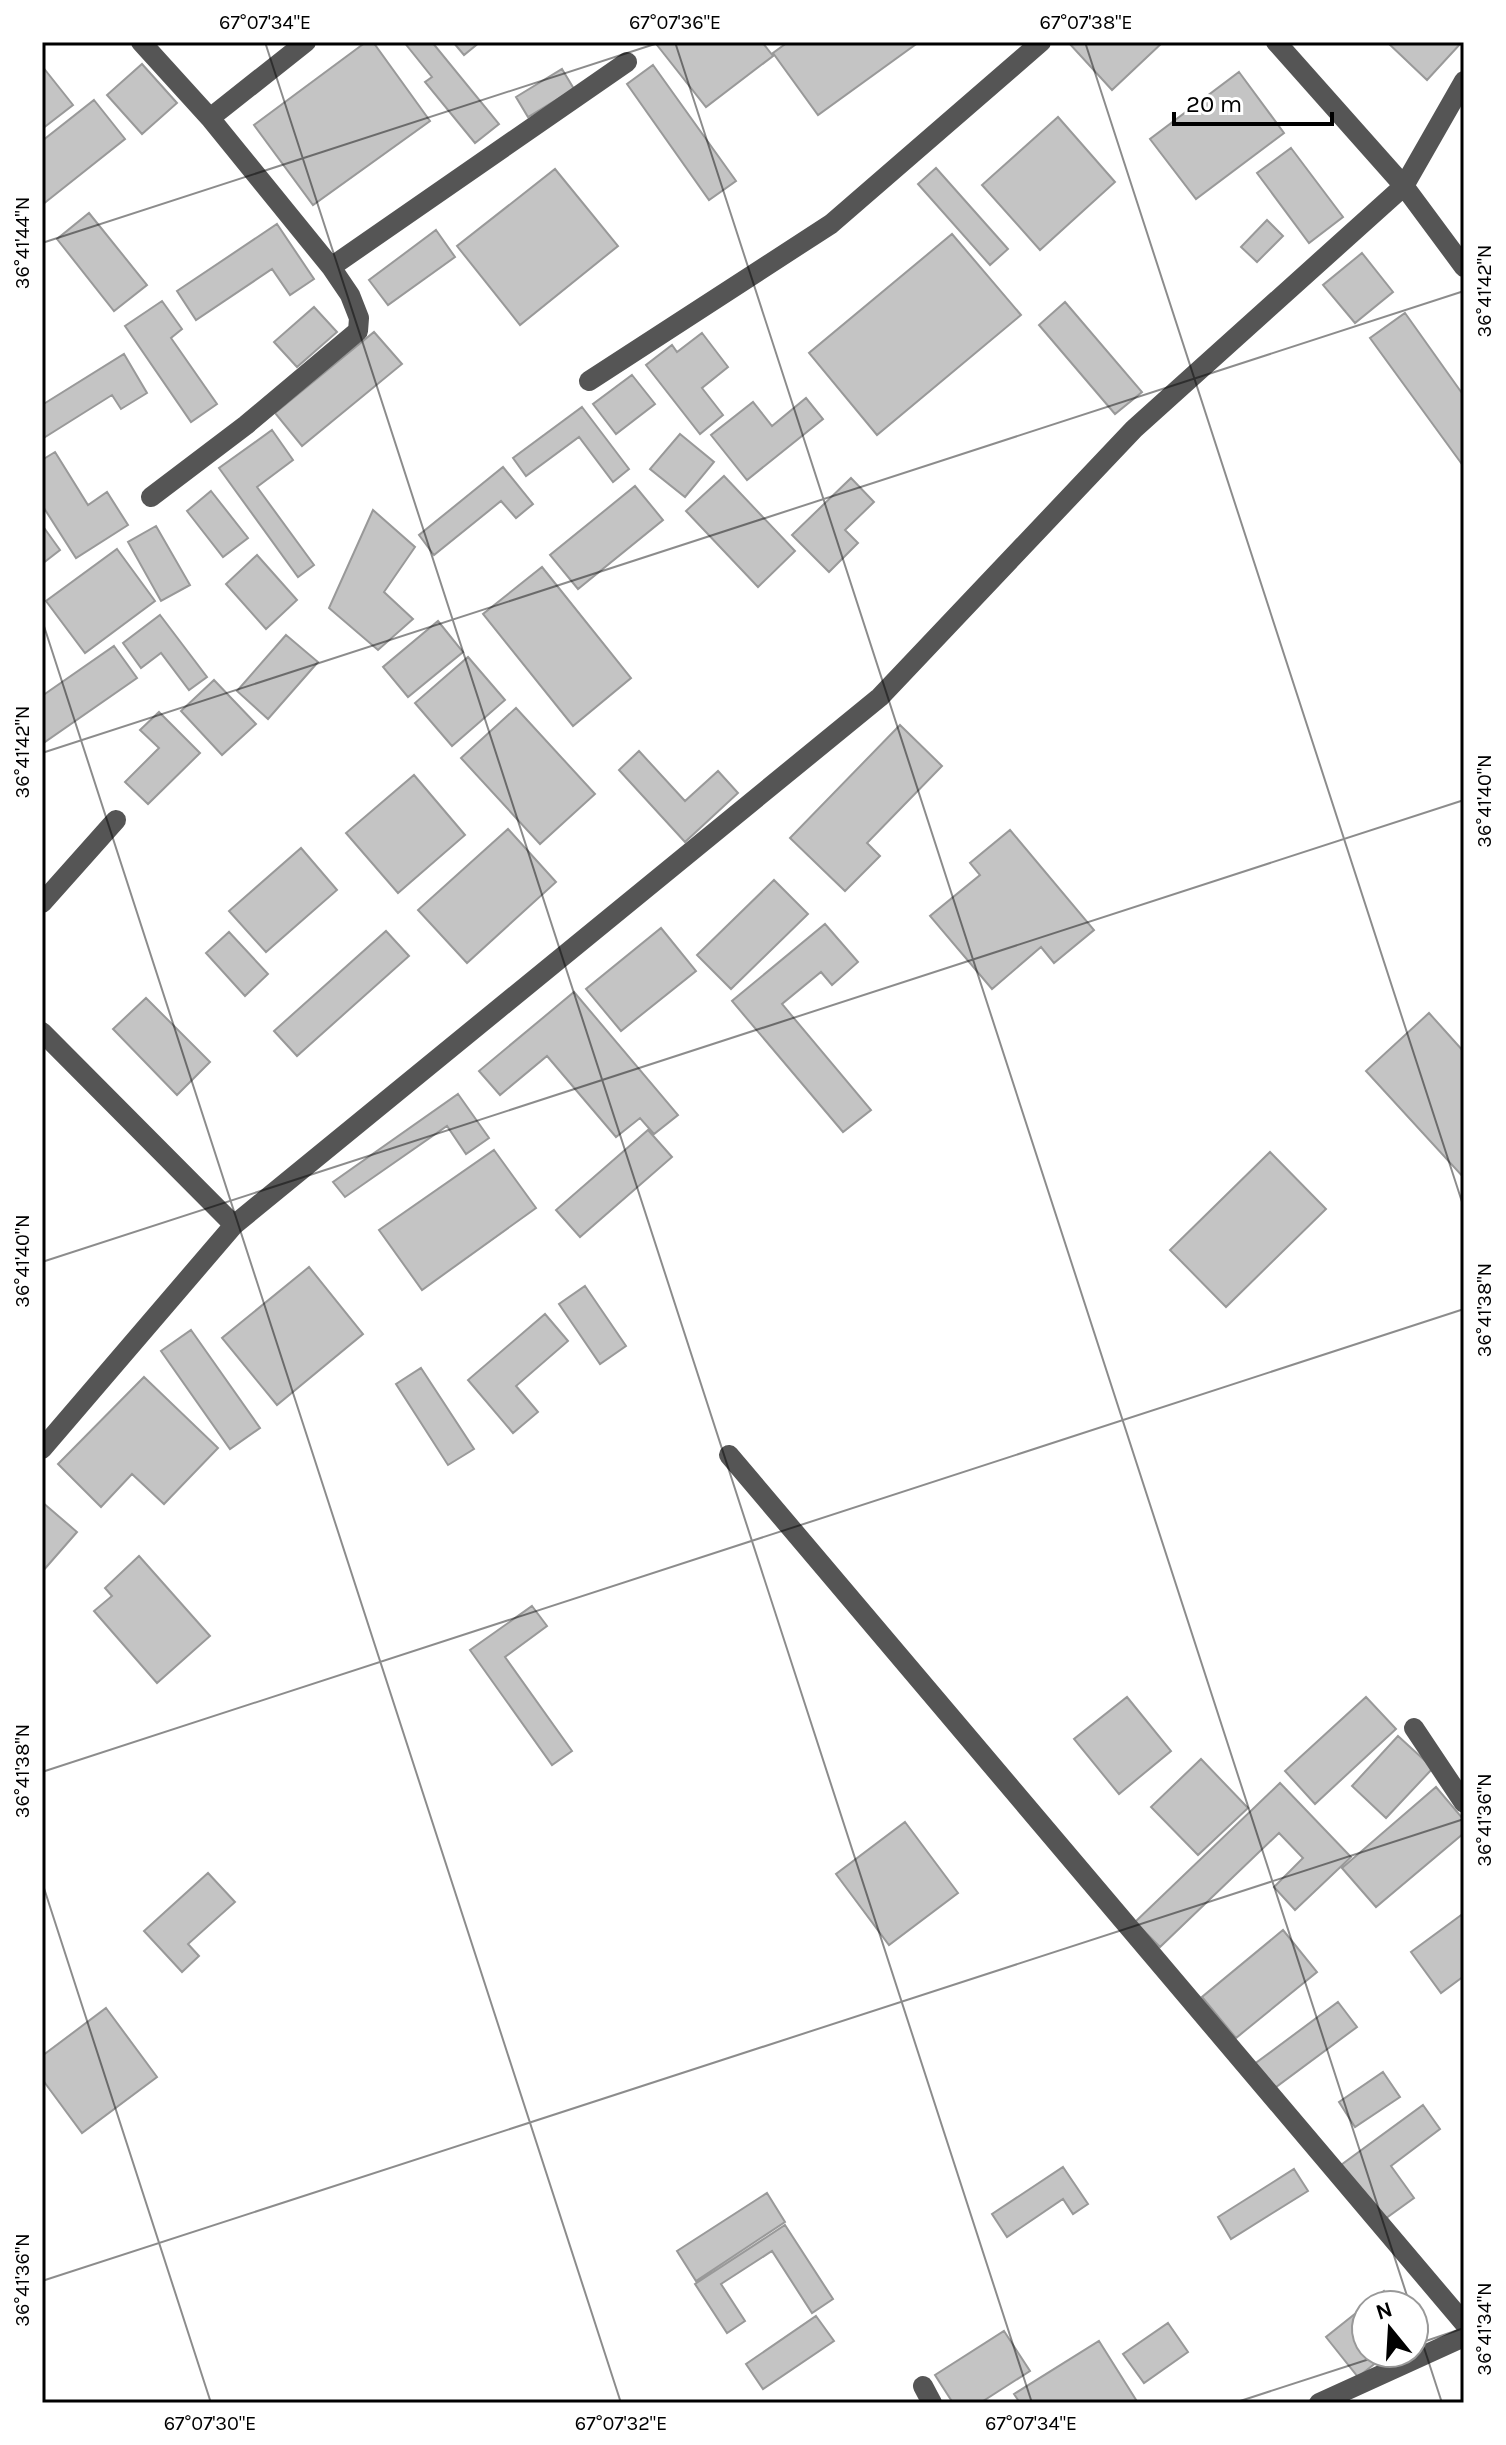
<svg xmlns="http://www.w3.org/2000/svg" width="1506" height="2445" font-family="Karla,sans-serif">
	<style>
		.building { fill: #c4c4c4; stroke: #999; stroke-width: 2 }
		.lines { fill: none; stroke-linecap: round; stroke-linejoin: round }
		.minor { stroke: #555; stroke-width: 20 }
		.ticks { fill: none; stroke: #000; stroke-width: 2; stroke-opacity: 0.45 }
		.neatline { fill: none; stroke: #000; stroke-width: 3 }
		.ticks-label { font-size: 20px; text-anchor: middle; fill: #000 }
	</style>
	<rect width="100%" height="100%" fill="#fff"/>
	<path class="building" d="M 366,42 L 373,42 L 430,121 L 313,205 L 254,125 Z
		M 404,42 L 432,42 L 499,124 L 475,143 L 425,82 L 432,77 Z
		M 453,42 L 480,42 L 464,55 Z
		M 661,42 L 762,42 L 773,56 L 706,107 L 657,45 Z
		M 788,42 L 919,42 L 818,115 L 773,53 Z
		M 1068,42 L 1163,42 L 1112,90 Z
		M 1387,42 L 1462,42 L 1427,80 Z
		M 142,64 L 177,103 L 142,134 L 107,95 Z
		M 653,65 L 736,181 L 709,200 L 627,84 Z
		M 42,66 L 73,105 L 42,129 Z
		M 562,69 L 574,89 L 528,117 L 516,97 Z
		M 1239,72 L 1284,133 L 1196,199 L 1150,139 Z
		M 94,100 L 125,139 L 42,205 L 42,141 Z
		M 1058,117 L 1115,182 L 1040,250 L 982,185 Z
		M 1291,148 L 1343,217 L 1309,243 L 1257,173 Z
		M 936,168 L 1008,249 L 990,265 L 918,184 Z
		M 555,169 L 618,246 L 520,325 L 457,246 Z
		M 89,213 L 147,285 L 114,311 L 57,239 Z
		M 1267,220 L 1283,236 L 1257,262 L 1241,247 Z
		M 277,224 L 314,279 L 290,295 L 272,269 L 196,320 L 177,291 Z
		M 436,230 L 455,257 L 388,305 L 369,280 Z
		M 952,234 L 1021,315 L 877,435 L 809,353 Z
		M 1362,253 L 1393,292 L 1355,323 L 1323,285 Z
		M 162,301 L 182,329 L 171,338 L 217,404 L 191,422 L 125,326 Z
		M 1065,302 L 1142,392 L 1115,414 L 1039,325 Z
		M 314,307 L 337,332 L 297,367 L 274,342 Z
		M 1405,313 L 1464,396 L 1464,467 L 1370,338 Z
		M 374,332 L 402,364 L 302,446 L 275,413 Z
		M 702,333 L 728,367 L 702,388 L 723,415 L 700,434 L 646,365 L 672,345 L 677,352 Z
		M 124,354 L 147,393 L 121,409 L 112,395 L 42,439 L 42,405 Z
		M 632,375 L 655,404 L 616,434 L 593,404 Z
		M 806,398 L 823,419 L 747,480 L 711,435 L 753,402 L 772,426 Z
		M 582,407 L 629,469 L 613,482 L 579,437 L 526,476 L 513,458 Z
		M 272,430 L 293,460 L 257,487 L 314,565 L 298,577 L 219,468 Z
		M 680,434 L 714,462 L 685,497 L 650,469 Z
		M 55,452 L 88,505 L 107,492 L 128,525 L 76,558 L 42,505 L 42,460 Z
		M 503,467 L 533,504 L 516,518 L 501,501 L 434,555 L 419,535 Z
		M 724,476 L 795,551 L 758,587 L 686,511 Z
		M 851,478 L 874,502 L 845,530 L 858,543 L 829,572 L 792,535 Z
		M 635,486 L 663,520 L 578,589 L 550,555 Z
		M 211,491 L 248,538 L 223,557 L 187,511 Z
		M 373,510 L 415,547 L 384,592 L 413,619 L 378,650 L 329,608 Z
		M 42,525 L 60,550 L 42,564 Z
		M 156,526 L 190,585 L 161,601 L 128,542 Z
		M 117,549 L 155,601 L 85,653 L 46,601 Z
		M 257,555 L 297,600 L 266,629 L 226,584 Z
		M 542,567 L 631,678 L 573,726 L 483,614 Z
		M 160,615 L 207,677 L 189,690 L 161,653 L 141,668 L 123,643 Z
		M 438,621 L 463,652 L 408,697 L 383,667 Z
		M 286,635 L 318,662 L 268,719 L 237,691 Z
		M 114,646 L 137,678 L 42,744 L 42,696 Z
		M 468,657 L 505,700 L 452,746 L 415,703 Z
		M 214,680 L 256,724 L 222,755 L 181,711 Z
		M 516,708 L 595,794 L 540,844 L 461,758 Z
		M 159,712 L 200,753 L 148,804 L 125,782 L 159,748 L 140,730 Z
		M 900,725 L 942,766 L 867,843 L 880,856 L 845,891 L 790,838 Z
		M 639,751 L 685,801 L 718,771 L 738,793 L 685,842 L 619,770 Z
		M 414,775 L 465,835 L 398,893 L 346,833 Z
		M 508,829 L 556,882 L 467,963 L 418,910 Z
		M 1010,830 L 1094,930 L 1054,963 L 1041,947 L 992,989 L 930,916 L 980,875 L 970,863 Z
		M 301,848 L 337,890 L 266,952 L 229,911 Z
		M 774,880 L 808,914 L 731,989 L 697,955 Z
		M 825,924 L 858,962 L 832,985 L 821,972 L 782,1004 L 871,1110 L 843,1132 L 732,1001 Z
		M 661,928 L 696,971 L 621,1031 L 586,989 Z
		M 386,931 L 409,956 L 297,1056 L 274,1031 Z
		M 229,932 L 268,974 L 245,996 L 206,953 Z
		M 574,992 L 678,1115 L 654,1134 L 640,1118 L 616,1137 L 547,1056 L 500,1095 L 479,1071 Z
		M 146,998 L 210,1062 L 177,1095 L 113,1029 Z
		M 1429,1013 L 1464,1052 L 1464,1178 L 1366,1071 Z
		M 458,1094 L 489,1138 L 466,1154 L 447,1126 L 345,1197 L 333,1182 Z
		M 648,1130 L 672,1157 L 580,1237 L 556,1210 Z
		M 494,1150 L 536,1208 L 422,1290 L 379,1230 Z
		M 1270,1152 L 1326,1209 L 1226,1307 L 1170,1250 Z
		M 309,1267 L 363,1334 L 277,1405 L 222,1338 Z
		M 585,1286 L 626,1346 L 600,1364 L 559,1304 Z
		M 545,1314 L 568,1341 L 516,1386 L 538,1412 L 513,1433 L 468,1380 Z
		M 191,1330 L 260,1428 L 230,1449 L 161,1351 Z
		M 421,1368 L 474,1449 L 448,1465 L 396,1384 Z
		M 144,1377 L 218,1448 L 164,1504 L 132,1474 L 101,1507 L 58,1464 Z
		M 42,1502 L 77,1532 L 42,1572 Z
		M 139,1556 L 210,1636 L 157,1683 L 94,1611 L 112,1596 L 105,1588 Z
		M 532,1606 L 547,1626 L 505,1657 L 572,1751 L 552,1765 L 470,1650 Z
		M 1127,1697 L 1171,1751 L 1119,1794 L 1074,1739 Z
		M 1366,1697 L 1396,1729 L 1315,1804 L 1285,1771 Z
		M 1398,1736 L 1433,1768 L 1386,1818 L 1352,1786 Z
		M 1201,1759 L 1248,1808 L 1198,1855 L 1151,1807 Z
		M 1280,1783 L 1351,1857 L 1295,1910 L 1274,1887 L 1303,1858 L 1279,1833 L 1160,1947 L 1135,1922 Z
		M 1436,1787 L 1464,1820 L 1464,1833 L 1376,1907 L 1342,1868 Z
		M 905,1822 L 958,1893 L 889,1945 L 836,1874 Z
		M 208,1873 L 235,1902 L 188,1944 L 199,1956 L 182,1972 L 144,1931 Z
		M 1464,1913 L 1464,1976 L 1441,1993 L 1411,1952 Z
		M 1283,1930 L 1317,1972 L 1236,2038 L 1202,1997 Z
		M 1338,2002 L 1357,2027 L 1272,2090 L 1253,2065 Z
		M 106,2008 L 157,2077 L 82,2133 L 42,2079 L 42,2056 Z
		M 1383,2072 L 1400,2097 L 1355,2127 L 1339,2102 Z
		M 1423,2105 L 1440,2129 L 1391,2166 L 1414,2198 L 1382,2221 L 1341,2165 Z
		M 1063,2167 L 1088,2204 L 1073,2214 L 1063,2199 L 1007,2237 L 992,2214 Z
		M 1294,2169 L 1308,2191 L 1231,2239 L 1218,2217 Z
		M 767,2193 L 785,2222 L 696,2281 L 677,2251 Z
		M 785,2225 L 833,2299 L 812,2313 L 772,2251 L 721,2284 L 745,2321 L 727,2333 L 695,2284 Z
		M 1384,2291 L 1395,2305 L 1366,2305 Z
		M 1366,2305 L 1366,2353 L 1388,2353 L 1358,2377 L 1326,2337 Z
		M 816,2316 L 834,2341 L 763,2389 L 746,2364 Z
		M 1168,2323 L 1188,2352 L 1144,2383 L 1123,2354 Z
		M 1004,2331 L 1030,2371 L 980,2403 L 953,2403 L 935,2375 Z
		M 1099,2341 L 1138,2403 L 1020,2403 L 1014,2394 Z"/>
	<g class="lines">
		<path class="minor" d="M 141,42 L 210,118 L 331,267 L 350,295 L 359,318 L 358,331 L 246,425 L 151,497
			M 1276,42 L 1404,186 L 1464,267
			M 210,118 L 306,42
			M 331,267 L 627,62
			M 589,381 L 831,224 L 1041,42
			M 42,903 L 116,820
			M 42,1032 L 234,1225
			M 42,1449 L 234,1225 L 880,697 L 1134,429 L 1404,186 L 1464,81
			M 729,1455 L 1464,2323
			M 1414,1728 L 1464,1803
			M 923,2386 L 932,2403
			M 1319,2403 L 1464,2337"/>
	</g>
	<path class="ticks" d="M 265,42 L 1032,2403M 675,42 L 1410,2305M 1085,42 L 1464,1208M 42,243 L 661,42M 42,620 L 621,2403M 42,753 L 1464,291M 42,1262 L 1464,800M 42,1772 L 1464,1309M 42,1882 L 211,2403M 42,2281 L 1464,1819M 1414,2317 L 1442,2403M 1414,2345 L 1464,2328M 1234,2403 L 1388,2353"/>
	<rect width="1506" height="2445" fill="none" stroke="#ffffff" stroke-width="88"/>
	<g transform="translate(1390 2329) rotate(342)"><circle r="38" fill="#ffffff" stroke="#999999" stroke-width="2"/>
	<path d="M0-6L14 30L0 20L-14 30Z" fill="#000000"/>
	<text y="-12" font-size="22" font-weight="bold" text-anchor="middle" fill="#000000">N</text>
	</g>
	<path d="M1174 112v12h158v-12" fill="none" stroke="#000000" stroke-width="4"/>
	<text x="1186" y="112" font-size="24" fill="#000000" stroke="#ffffff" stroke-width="6" paint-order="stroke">20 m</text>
	<rect x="44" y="44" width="1418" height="2357" class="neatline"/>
	<g class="ticks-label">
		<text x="265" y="29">67°07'34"E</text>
		<text x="675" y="29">67°07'36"E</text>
		<text x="1086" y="29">67°07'38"E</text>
		<text transform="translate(22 243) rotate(-90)" y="7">36°41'44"N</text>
		<text transform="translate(1484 291) rotate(-90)" y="7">36°41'42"N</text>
		<text transform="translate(22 752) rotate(-90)" y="7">36°41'42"N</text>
		<text transform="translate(1484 801) rotate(-90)" y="7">36°41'40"N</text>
		<text transform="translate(22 1261) rotate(-90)" y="7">36°41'40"N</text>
		<text transform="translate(1484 1310) rotate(-90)" y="7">36°41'38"N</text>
		<text transform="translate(22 1771) rotate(-90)" y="7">36°41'38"N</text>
		<text transform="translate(1484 1820) rotate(-90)" y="7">36°41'36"N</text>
		<text transform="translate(22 2280) rotate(-90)" y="7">36°41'36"N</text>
		<text transform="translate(1484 2329) rotate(-90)" y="7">36°41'34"N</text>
		<text x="210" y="2430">67°07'30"E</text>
		<text x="621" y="2430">67°07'32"E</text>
		<text x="1031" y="2430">67°07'34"E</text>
	</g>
</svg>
